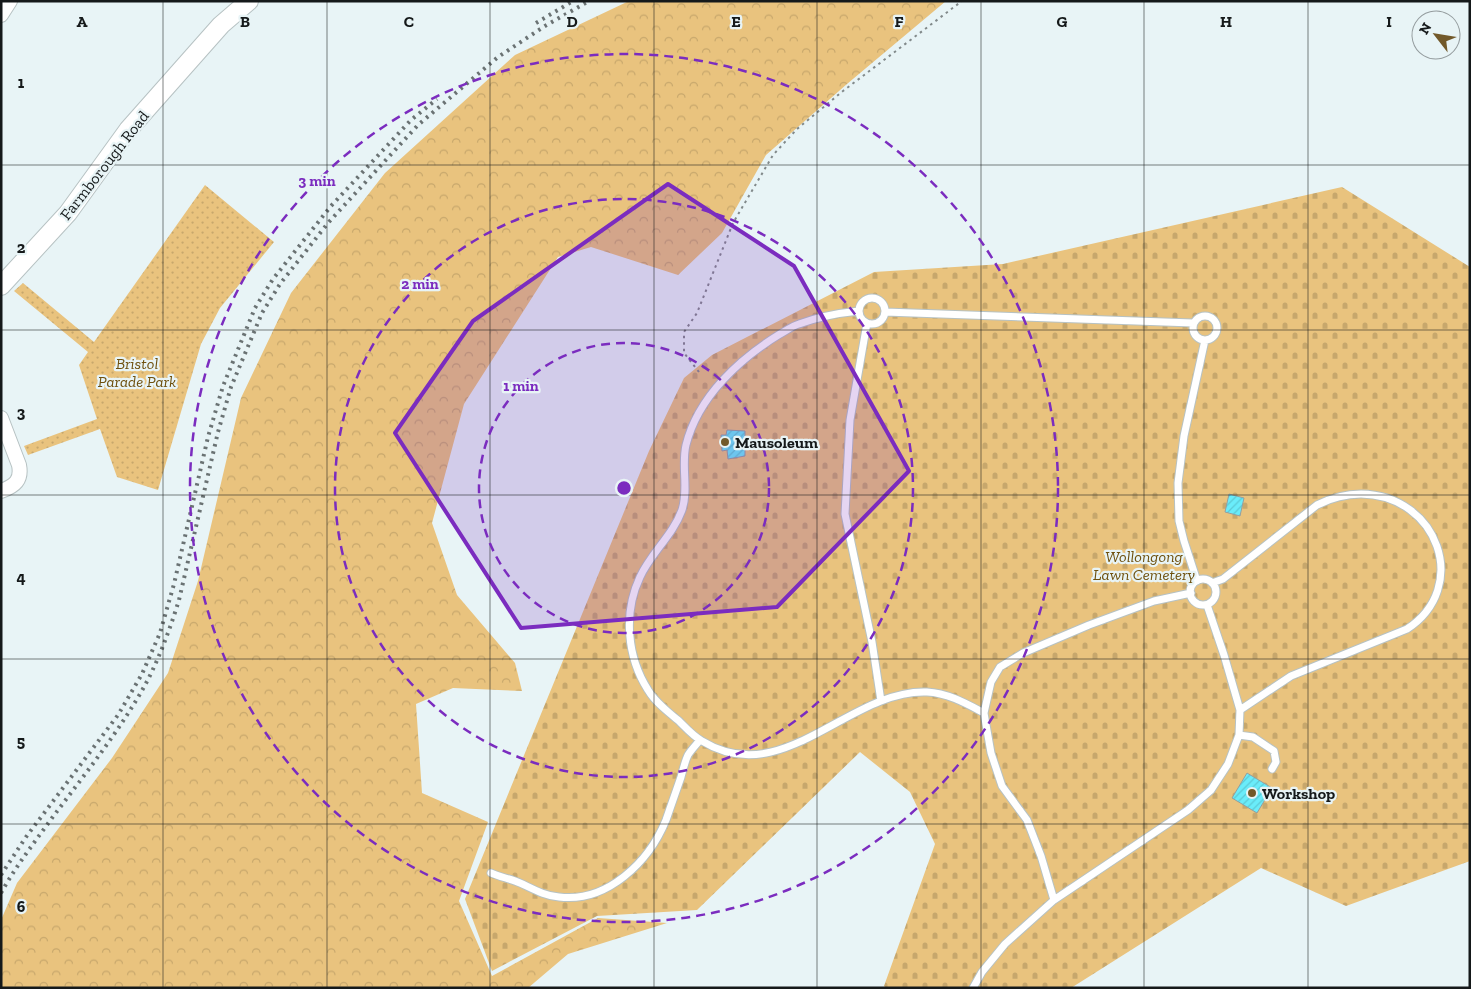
<svg xmlns="http://www.w3.org/2000/svg" width="1471" height="989" font-family="'Zilla Slab',serif">
	<style>
		.forest { fill: url(#forest-crowns) }
		.cemetery { fill: url(#cemetery-stones) }
		.park { fill: url(#park-dots) }
		.building { fill: url(#building-hatch); stroke: #949fa0 }
		.lines { fill: none; stroke-linecap: round; stroke-linejoin: round }
		.service-casing { stroke: #b7c2c3; stroke-width: 9 }
		.minor-casing { stroke: #b7c2c3; stroke-width: 16 }
		.tertiary-casing { stroke: #b7c2c3; stroke-width: 20 }
		.path { stroke: #81898a; stroke-width: 2; stroke-dasharray: 2.5 4; stroke-linecap: butt }
		.service { stroke: #fff; stroke-width: 7 }
		.minor { stroke: #fff; stroke-width: 14 }
		.tertiary { stroke: #fff; stroke-width: 18 }
		.rail { stroke: #6a7273; stroke-width: 4; stroke-dasharray: 2.5 5; stroke-linecap: butt }
		.marked { fill: #7b2cbf; fill-opacity: 0.2; stroke: #7b2cbf; stroke-width: 4; stroke-linejoin: round }
		.grid { fill: none; stroke: #15191a; stroke-width: 1; stroke-opacity: 0.55 }
		.ring { fill: none; stroke: #7b2cbf; stroke-width: 2.5; stroke-dasharray: 9 6 }
		.poi-dot { fill: #72592a; stroke: #e8f4f6; stroke-width: 2 }
		.labels { text-anchor: middle; stroke-width: 4.5; stroke-linejoin: round; paint-order: stroke }
		.street-label { font-size: 16px; fill: #15191a; stroke: #e8f4f6 }
		.park-label { font-size: 16px; font-style: italic; fill: #6e500d; stroke: #e8f4f6 }
		.poi-label { font-size: 16px; font-weight: bold; fill: #15191a; stroke: #e8f4f6; text-anchor: start }
		.grid-label { font-size: 16px; text-anchor: middle; font-weight: bold; fill: #15191a; stroke: #e8f4f6; stroke-width: 4.5; stroke-linejoin: round; paint-order: stroke }
		.centre { fill: #7b2cbf; stroke: #e8f4f6; stroke-width: 2.5 }
		.ring-label { font-size: 15px; text-anchor: middle; font-weight: bold; fill: #7b2cbf; stroke: #e8f4f6; stroke-width: 4.5; stroke-linejoin: round; paint-order: stroke }
	</style>
	<defs>
		<pattern id="forest-crowns" width="20" height="18" patternUnits="userSpaceOnUse" patternTransform="scale(1.25)"><rect width="20" height="18" fill="#e9c37e"/><path d="M2 6a3 3 0 1 1 6 0M12 15a3 3 0 1 1 6 0" fill="none" stroke="#c7a76c"/></pattern>
		<pattern id="cemetery-stones" width="16" height="16" patternUnits="userSpaceOnUse" patternTransform="scale(1.25)"><rect width="16" height="16" fill="#e9c37e"/><path d="M2 7V4a2 2 0 0 1 4 0v3zM10 15v-3a2 2 0 0 1 4 0v3z" fill="#c7a76c"/></pattern>
		<pattern id="park-dots" width="8" height="8" patternUnits="userSpaceOnUse" patternTransform="scale(1.25)"><rect width="8" height="8" fill="#e9c37e"/><path d="M2 2h.1M6 6h.1" fill="none" stroke="#c7a76c" stroke-width="1.8" stroke-linecap="round"/></pattern>
		<pattern id="building-hatch" width="6" height="6" patternUnits="userSpaceOnUse" patternTransform="scale(1.25)"><rect width="6" height="6" fill="#6aecfa"/><path d="M-1 1l2-2M0 6l6-6M5 7l2-2" fill="none" stroke="#5bcad6"/></pattern>
	</defs>
	<rect width="100%" height="100%" fill="#e8f4f6"/>
	<path class="forest" d="M 629,1 L 946,1 L 847,84 L 766,155 L 722,233 L 678,275 L 591,247 L 558,257 L 464,404 L 432,523 L 457,595 L 515,663 L 522,691 L 453,688 L 416,704 L 422,793 L 488,822 L 459,901 L 492,976 L 598,918 L 667,923 L 568,954 L 528,988 L 1,988 L 1,920 L 17,883 L 112,758 L 168,673 L 198,581 L 241,398 L 291,293 L 385,173 L 515,55 Z"/>
	<path class="cemetery" d="M 1342,187 L 1470,267 L 1470,861 L 1346,906 L 1261,868 L 1071,988 L 886,988 L 884,986 L 935,844 L 910,792 L 860,752 L 697,910 L 597,916 L 492,971 L 465,899 L 649,451 L 684,378 L 712,355 L 874,272 L 1003,264 Z"/>
	<path class="park" d="M 205,185 L 274,242 L 220,308 L 201,344 L 158,490 L 117,477 L 100,429 L 28,455 L 24,446 L 97,419 L 79,365 L 88,352 L 14,291 L 23,283 L 94,342 Z"/>
	<path class="building" d="M 727,430 L 745,431 L 745,456 L 728,459 L 727,450 L 722,451 L 721,435 L 726,435 Z
		M 1229,494 L 1244,498 L 1240,516 L 1225,512 Z
		M 1247,773 L 1272,788 L 1257,813 L 1232,798 Z"/>
	<g class="lines">
		<defs>
			<path id="service" d="M859 311a13 13 0 1 1 26 0a13 13 0 1 1-26 0Z
				M 859,311 C 839,313 818,317 799,324 C 792,326 786,331 780,334 C 739,359 698,397 686,445 C 681,466 689,489 682,510 C 673,535 651,553 640,577 C 623,613 627,657 648,690 C 655,702 668,712 679,721 C 686,728 693,736 702,741 C 783,791 849,689 927,692 C 948,693 967,704 984,713
				M 885,312 L 1193,323
				M1193 328a12 12 0 1 1 24 0a12 12 0 1 1-24 0Z
				M 867,323 L 850,420 L 845,514 L 872,642 L 881,701
				M1190 592a13 13 0 1 1 26 0a13 13 0 1 1-26 0Z
				M 1197,581 L 1184,541 L 1179,521 L 1178,483 L 1184,436 L 1205,340
				M 1212,583 L 1223,579 L 1317,505 C 1331,498 1345,494 1361,494 C 1438,495 1471,587 1407,629 L 1291,676 L 1240,710
				M 1239,735 L 1253,737 L 1274,751 L 1276,762 L 1272,769
				M 491,873 C 500,877 511,879 520,883 C 533,889 545,896 559,897 C 607,903 649,862 666,820 C 671,806 676,791 681,777 C 683,770 685,761 688,755 C 691,750 696,745 700,740
				M 1054,900 L 1041,856 L 1027,820 L 1002,786 L 991,753 L 984,713 L 991,682 L 1000,667 L 1023,653 L 1089,625 L 1154,601 L 1191,593
				M 973,988 L 982,972 L 1005,944 L 1054,900 L 1188,810 L 1211,790 L 1228,764 L 1239,735 L 1240,710 L 1224,655 L 1207,605"/>
			<path id="minor" d="M 1,15 L 10,1
				M 1,418 L 19,465 C 22,480 15,486 1,491"/>
			<path id="tertiary" d="M 1,286 L 68,213 L 128,130 L 221,25 L 249,1"/>
		</defs>
		<use href="#service" class="service-casing"/>
		<use href="#minor" class="minor-casing"/>
		<use href="#tertiary" class="tertiary-casing"/>
		<path class="path" d="M 699,372 L 684,353 L 684,332 L 697,313 L 733,223 L 773,155 L 797,129 L 843,91 L 962,1"/>
		<use href="#service" class="service"/>
		<use href="#minor" class="minor"/>
		<use href="#tertiary" class="tertiary"/>
		<path class="rail" d="M 536,23 L 573,1
			M 1,875 L 26,837 L 118,715 L 142,674 L 160,633 L 174,584 L 208,437 L 223,386 L 255,308 L 273,279 L 331,206 L 411,120 L 437,99
			M 1,893 C 16,866 34,843 52,818 C 82,778 114,738 140,694 C 157,665 169,632 179,600 L 218,432 L 231,387 L 262,313 L 280,284 L 328,223 L 418,125 L 498,57 L 545,26 L 589,1"/>
	</g>
	<path class="marked" d="M 668,184 L 794,266 L 909,471 L 777,607 L 521,628 L 395,433 L 473,321 Z"/>
	<path class="grid" d="M 163,1 L 163,988M 327,1 L 327,988M 490,1 L 490,988M 654,1 L 654,988M 817,1 L 817,988M 981,1 L 981,988M 1144,1 L 1144,988M 1308,1 L 1308,988M 1,165 L 1470,165M 1,330 L 1470,330M 1,495 L 1470,495M 1,659 L 1470,659M 1,824 L 1470,824"/>
	<g class="ring">
		<circle cx="624" cy="488" r="145"/>
		<circle cx="624" cy="488" r="289"/>
		<circle cx="624" cy="488" r="434"/>
	</g>
	<g class="poi-dot">
		<circle cx="725" cy="442" r="5"/>
		<circle cx="1252" cy="793" r="5"/>
	</g>
	<g class="labels">
		<g class="street-label">
			<text transform="translate(104 165) rotate(-52)" y="6">Farmborough Road</text>
		</g>
		<g class="park-label">
			<text x="137" y="369">Bristol<tspan x="137" dy="18">Parade Park</tspan></text>
			<text x="1144" y="562">Wollongong<tspan x="1144" dy="18">Lawn Cemetery</tspan></text>
		</g>
		<g class="poi-label">
			<text x="735" y="448">Mausoleum</text>
			<text x="1262" y="799">Workshop</text>
		</g>
	</g>
	<g class="grid-label">
		<text x="82" y="27">A</text>
		<text x="245" y="27">B</text>
		<text x="409" y="27">C</text>
		<text x="572" y="27">D</text>
		<text x="736" y="27">E</text>
		<text x="899" y="27">F</text>
		<text x="1062" y="27">G</text>
		<text x="1226" y="27">H</text>
		<text x="1389" y="27">I</text>
		<text x="21" y="88">1</text>
		<text x="21" y="253">2</text>
		<text x="21" y="418">3</text>
		<text x="21" y="583">4</text>
		<text x="21" y="747">5</text>
		<text x="21" y="912">6</text>
	</g>
	<circle cx="624" cy="488" r="8" class="centre"/>
	<g class="ring-label">
		<text x="317" y="186">3 min</text>
		<text x="420" y="289">2 min</text>
		<text x="521" y="391">1 min</text>
	</g>
	<rect width="1471" height="989" fill="none" stroke="#15191a" stroke-width="5"/>
	<g transform="translate(1436 35) rotate(301)"><circle r="24" fill="#e8f4f6" stroke="#949c9e"/>
	<path d="M0-4L9 19L0 12L-9 19Z" fill="#72592a"/>
	<text y="-8" font-size="14" font-weight="bold" text-anchor="middle" fill="#15191a">N</text>
	</g>
</svg>
